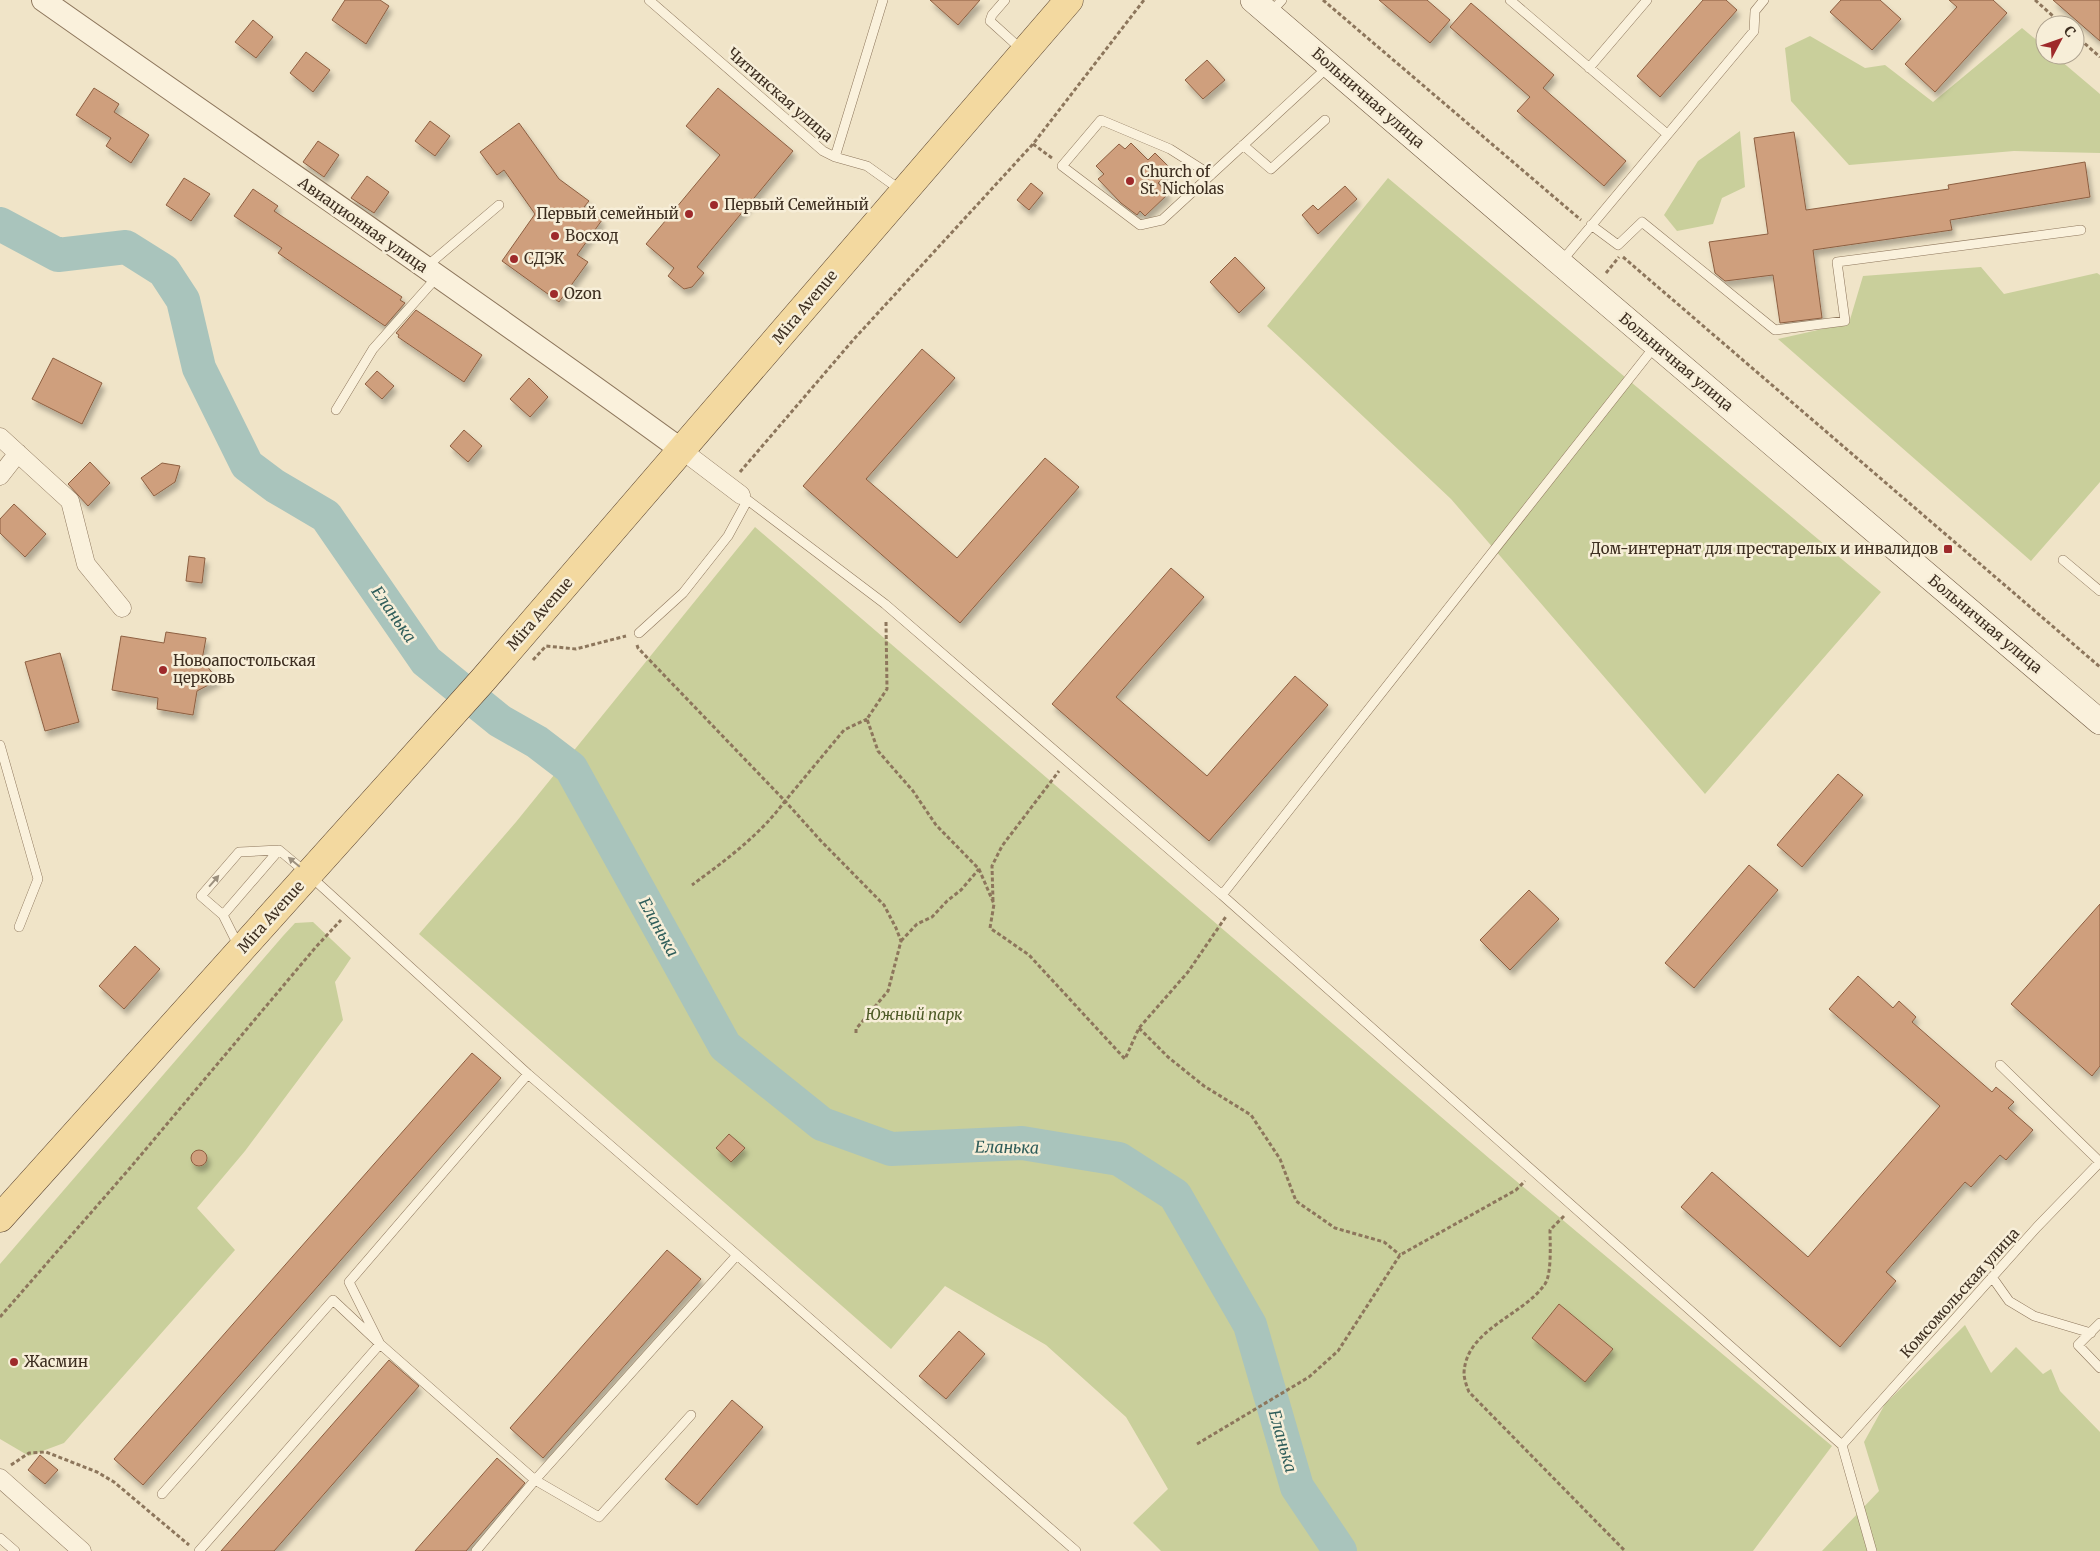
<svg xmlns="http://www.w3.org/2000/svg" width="2100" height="1551" font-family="Merriweather,serif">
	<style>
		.green { fill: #c9cf9b }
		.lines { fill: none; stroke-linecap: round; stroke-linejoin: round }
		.river { stroke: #a9c4bc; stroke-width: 34 }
		.building { fill: #cf9f7d; stroke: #8d5f41; filter: url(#shadow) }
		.service-casing { stroke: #8d765c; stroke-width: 10 }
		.minor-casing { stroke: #8d765c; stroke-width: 19 }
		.tertiary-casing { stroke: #8d765c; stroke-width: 24 }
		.secondary-casing { stroke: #6f573f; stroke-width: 26 }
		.primary-casing { stroke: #5b4430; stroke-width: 29 }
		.path { stroke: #8d765c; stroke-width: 3; stroke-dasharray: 4 2.5; stroke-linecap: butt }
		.service { stroke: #faf1dc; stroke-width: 9 }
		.minor { stroke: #faf1dc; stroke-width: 18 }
		.tertiary { stroke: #faf1dc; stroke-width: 22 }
		.secondary { stroke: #faf1dc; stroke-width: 25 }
		.primary { stroke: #f3d9a0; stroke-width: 28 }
		.oneway { fill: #9c907e }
		.poi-dot { fill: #9e2a2b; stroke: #f7eed8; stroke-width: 2 }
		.labels { text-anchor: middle; stroke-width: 5; stroke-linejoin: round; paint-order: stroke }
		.street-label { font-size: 15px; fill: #3d2e20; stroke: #f7eed8 }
		.poi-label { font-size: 15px; fill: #3d2e20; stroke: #f7eed8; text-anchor: start }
		.park-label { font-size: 15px; font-style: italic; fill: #4d5a26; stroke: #f7eed8 }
		.water-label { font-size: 16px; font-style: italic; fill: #2f5d5a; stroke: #f7eed8 }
	</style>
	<defs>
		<filter id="shadow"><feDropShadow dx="3" dy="5.5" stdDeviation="2.5" flood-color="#0004"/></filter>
	</defs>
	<rect width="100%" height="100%" fill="#f0e4c8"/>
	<path class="green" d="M 2022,28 L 2045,47 L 2045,55 L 2054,55 L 2100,94 L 2100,153 L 2014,151 L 1849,165 L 1791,101 L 1785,48 L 1810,36 L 1865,68 L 1885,65 L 1933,102 Z
		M 1740,131 L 1745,187 L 1722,198 L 1713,224 L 1677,231 L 1664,215 L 1698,161 Z
		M 1388,178 L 1881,592 L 1705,794 L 1451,499 L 1267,326 Z
		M 1981,267 L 2004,294 L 2097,273 L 2100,275 L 2100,482 L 2031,561 L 1778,339 L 1849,323 L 1863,276 Z
		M 755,527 L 1490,1159 L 1832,1446 L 1753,1551 L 1161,1551 L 1133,1523 L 1168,1489 L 1126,1417 L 1046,1345 L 945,1286 L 891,1349 L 419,934 L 516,822 Z
		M 313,922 L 351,958 L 335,982 L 343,1020 L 245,1151 L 197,1208 L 235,1250 L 64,1443 L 29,1456 L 0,1439 L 0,1264 L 283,936 L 295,923 Z
		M 1965,1325 L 1991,1373 L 2016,1347 L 2043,1374 L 2051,1369 L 2060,1391 L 2100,1432 L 2100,1551 L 1822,1551 L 1879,1491 L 1864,1442 L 1885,1404 Z"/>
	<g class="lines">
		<path class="river" d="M 0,224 L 58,255 L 126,247 L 164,271 L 183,300 L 199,368 L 247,465 L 275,486 L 326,516 L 426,661 L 500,721 L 537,742 L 571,768 L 725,1046 L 822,1124 L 891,1149 L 1022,1143 L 1119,1159 L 1175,1195 L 1250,1325 L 1297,1487 L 1340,1551"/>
	</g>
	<path class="building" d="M 345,0 L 380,0 L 389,6 L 366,44 L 332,20 Z
		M 930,0 L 980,0 L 958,25 Z
		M 1379,0 L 1427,0 L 1450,20 L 1430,43 Z
		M 1703,0 L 1726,0 L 1737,10 L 1660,97 L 1637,76 Z
		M 1841,0 L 1880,0 L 1901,19 L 1872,50 L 1830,12 Z
		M 1949,0 L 1993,0 L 2007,13 L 1935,92 L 1905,64 L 1957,7 Z
		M 2053,0 L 2100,0 L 2100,41 Z
		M 1471,3 L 1554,75 L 1543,88 L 1626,161 L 1604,186 L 1517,111 L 1530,97 L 1450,27 Z
		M 253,20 L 273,37 L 256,58 L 235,42 Z
		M 306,52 L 330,70 L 313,92 L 290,73 Z
		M 1207,60 L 1225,80 L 1203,99 L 1185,80 Z
		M 94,88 L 119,104 L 114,112 L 149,135 L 131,163 L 106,146 L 111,138 L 76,115 Z
		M 718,88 L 793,151 L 697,267 L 704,273 L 692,287 L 684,289 L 668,276 L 674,268 L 646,244 L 720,155 L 686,126 Z
		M 430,121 L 450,136 L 435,156 L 415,141 Z
		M 519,123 L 559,179 L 589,201 L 584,207 L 602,220 L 577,255 L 588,262 L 559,302 L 502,261 L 535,214 L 504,170 L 497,175 L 480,152 Z
		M 1794,132 L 1806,210 L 1949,189 L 1948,185 L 2085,162 L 2090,197 L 1950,220 L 1952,230 L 1813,250 L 1822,318 L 1780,323 L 1773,275 L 1725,281 L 1715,273 L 1709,242 L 1768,234 L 1754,138 Z
		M 318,141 L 339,155 L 324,177 L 303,162 Z
		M 1131,143 L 1148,160 L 1155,153 L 1172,170 L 1158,183 L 1168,194 L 1145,216 L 1140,211 L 1137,215 L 1121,203 L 1098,179 L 1104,174 L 1096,166 L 1119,144 L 1125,149 Z
		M 367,176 L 389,192 L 374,213 L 351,198 Z
		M 184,178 L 210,194 L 191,221 L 166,205 Z
		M 1031,183 L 1043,193 L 1029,210 L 1017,200 Z
		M 1345,186 L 1357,199 L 1318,234 L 1302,215 L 1313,205 L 1318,210 Z
		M 253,189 L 278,206 L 274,211 L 402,297 L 400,300 L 405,303 L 385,326 L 278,253 L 282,248 L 234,216 Z
		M 1235,257 L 1265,288 L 1239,313 L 1210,282 Z
		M 416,310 L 482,355 L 464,382 L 398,337 L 399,335 L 396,333 Z
		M 922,349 L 955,378 L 866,479 L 957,558 L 1045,458 L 1079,487 L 960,623 L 803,486 Z
		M 53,358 L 102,383 L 82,424 L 32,399 Z
		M 377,371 L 394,386 L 382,399 L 365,384 Z
		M 529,378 L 548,397 L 530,417 L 510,399 Z
		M 464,430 L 482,446 L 468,462 L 450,446 Z
		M 90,462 L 110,483 L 88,506 L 68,484 Z
		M 162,463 L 180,466 L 175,482 L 154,496 L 141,478 Z
		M 14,504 L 46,534 L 25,557 L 0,533 L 0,519 Z
		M 189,556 L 205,558 L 202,583 L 186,581 Z
		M 1171,568 L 1204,597 L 1116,697 L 1207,776 L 1295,676 L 1328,705 L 1209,841 L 1052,704 Z
		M 166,632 L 206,638 L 202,660 L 218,680 L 197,691 L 193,715 L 157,709 L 158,698 L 112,690 L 121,636 L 164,643 Z
		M 60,653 L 79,722 L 45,731 L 25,662 Z
		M 1838,774 L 1863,795 L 1802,867 L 1777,845 Z
		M 1749,865 L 1778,890 L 1694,988 L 1665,963 Z
		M 1529,890 L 1559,919 L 1510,970 L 1480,940 Z
		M 2100,904 L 2100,1066 L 2092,1076 L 2011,1004 Z
		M 135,946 L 160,969 L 124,1009 L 99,986 Z
		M 1858,976 L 1893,1008 L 1899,1001 L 1916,1017 L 1912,1022 L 1992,1092 L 1996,1087 L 2014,1102 L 2008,1108 L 2033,1130 L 2006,1160 L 2000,1155 L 1971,1187 L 1965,1182 L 1886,1272 L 1896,1281 L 1840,1347 L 1681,1207 L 1712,1172 L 1808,1257 L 1940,1106 L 1829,1009 Z
		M 472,1053 L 501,1078 L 143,1485 L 114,1459 Z
		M 729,1134 L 745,1148 L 731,1162 L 716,1148 Z
		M191 1158a8 8 0 1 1 16 0a8 8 0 1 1-16 0Z
		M 667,1250 L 701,1279 L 543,1458 L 510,1428 Z
		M 1559,1304 L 1613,1349 L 1585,1382 L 1532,1338 Z
		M 959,1331 L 985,1354 L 946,1399 L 919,1376 Z
		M 389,1360 L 419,1386 L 274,1551 L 221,1551 Z
		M 732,1400 L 763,1427 L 697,1505 L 665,1479 Z
		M 40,1455 L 58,1470 L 45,1484 L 28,1470 Z
		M 497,1458 L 525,1483 L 466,1551 L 415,1551 Z"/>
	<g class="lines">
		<defs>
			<path id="service" d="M 649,0 L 823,151 L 835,157 L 867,166 L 902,191
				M 1005,0 L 992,15 L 990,21 L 1022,50
				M 1510,0 L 1667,134
				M 1271,12 L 1282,0
				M 1589,68 L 1647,0
				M 1243,145 L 1271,169 L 1325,120
				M 835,157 L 883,0
				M 1211,175 L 1170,149 L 1101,120 L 1062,166 L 1140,225 L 1162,220 L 1328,67
				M 1591,225 L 1618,245 L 1642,222 L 1775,330 L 1845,321 L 1837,262 L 2081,230
				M 1561,262 L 1754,31 L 1755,11 L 1764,0
				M 427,266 L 499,205
				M 336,410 L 373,349 L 437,277
				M 741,495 L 885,604 L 1222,895 L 1655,346
				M 2063,560 L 2100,591
				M 639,633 L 683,593 L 728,536 L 747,501
				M 0,745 L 38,879 L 19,927
				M 1222,895 L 1842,1445 L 1872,1551
				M 223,915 L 201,896 L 239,852 L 279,850 L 309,875 L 528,1074 L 737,1255 L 535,1480 L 476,1551
				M 239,947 L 223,915 L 279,850
				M 2000,1065 L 2100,1162
				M 737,1255 L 1076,1551
				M 1992,1277 L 2009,1301 L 2034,1316 L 2091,1333
				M 2100,1323 L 2078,1345 L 2100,1368
				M 1842,1445 L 2037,1227 L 2100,1162
				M 162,1494 L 333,1300 L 380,1344 L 349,1282 L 528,1074
				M 0,1538 L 15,1551
				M 199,1551 L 380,1344 L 535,1480 L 599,1517 L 691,1415"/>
			<path id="minor" d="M 0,437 L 70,501 L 86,564 L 122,608
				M 683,451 L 741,495
				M 0,476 L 18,453
				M 0,1478 L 82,1551"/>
			<path id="tertiary" d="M 43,0 C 256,150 472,297 683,451"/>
			<path id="secondary" d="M 1253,0 L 1560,263 L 2100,722"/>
			<path id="primary" d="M 0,1218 L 483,680 L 1069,0"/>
		</defs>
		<use href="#service" class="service-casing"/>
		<use href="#minor" class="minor-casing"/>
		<use href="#tertiary" class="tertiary-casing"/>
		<use href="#secondary" class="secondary-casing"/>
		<use href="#primary" class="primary-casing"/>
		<path class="path" d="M 1323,0 L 1581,220
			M 2035,0 L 2063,25
			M 2075,35 L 2100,57
			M 1033,144 L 1052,158
			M 1623,257 L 2100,667
			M 1606,273 L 1619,257
			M 740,472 L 854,339 L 1033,144 L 1144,0
			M 886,622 L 887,689 L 867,719 L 878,751 L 913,791 L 936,825 L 979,869 L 994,904 L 990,928 L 1029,955 L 1125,1059 L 1139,1028 L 1188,972 L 1227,915
			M 637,645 L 638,648 L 785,801 C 760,835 726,860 692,885
			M 533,660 L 546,646 L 576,649 L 626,636
			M 993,901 L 992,866 L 1002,846 L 1059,771
			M 901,941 L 917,924 L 932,917 L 947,901 L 961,890 L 979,869
			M 1139,1028 L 1168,1057 L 1204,1086 L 1251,1115 L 1280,1159 L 1296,1201 L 1335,1228 L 1384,1242 L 1400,1255
			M 856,1033 L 856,1029 L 888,991 L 901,941 L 896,928 L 884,905 L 821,841 L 785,801 L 844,730 L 867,719
			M 1564,1216 L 1550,1230 C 1550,1243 1552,1273 1545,1284 C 1523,1316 1466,1329 1464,1373 C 1464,1379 1467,1387 1469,1392 L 1625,1551
			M 0,1317 L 130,1168 L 315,948 L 341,920
			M 1197,1444 L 1309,1377 L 1338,1351 L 1400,1255 L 1516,1190 L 1525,1181
			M 11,1465 L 29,1453 L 46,1452 L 97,1472 L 114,1482 L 189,1545"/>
		<use href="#service" class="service"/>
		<use href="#minor" class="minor"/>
		<use href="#tertiary" class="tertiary"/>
		<use href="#secondary" class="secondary"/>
		<use href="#primary" class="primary"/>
	</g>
	<defs><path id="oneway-solid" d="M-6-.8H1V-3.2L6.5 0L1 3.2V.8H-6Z" transform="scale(1.25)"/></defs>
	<g class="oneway">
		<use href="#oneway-solid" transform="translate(294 862) rotate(-140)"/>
		<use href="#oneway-solid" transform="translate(214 881) rotate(-49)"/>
	</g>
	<g class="poi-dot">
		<circle cx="1130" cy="181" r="5"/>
		<circle cx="714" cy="205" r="5"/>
		<circle cx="689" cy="214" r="5"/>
		<circle cx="555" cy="236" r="5"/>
		<circle cx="514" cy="259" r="5"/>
		<circle cx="554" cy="294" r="5"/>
		<rect x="1943" y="544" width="10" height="10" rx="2.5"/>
		<circle cx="163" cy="670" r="5"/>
		<circle cx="14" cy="1362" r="5"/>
	</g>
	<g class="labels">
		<g class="street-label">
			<text transform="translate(780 95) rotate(41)" y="5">Читинская улица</text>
			<text transform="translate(1368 98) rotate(41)" y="5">Больничная улица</text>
			<text transform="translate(363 225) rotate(35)" y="5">Авиационная улица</text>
			<text transform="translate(805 307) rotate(-50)" y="5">Mira Avenue</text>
			<text transform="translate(1676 362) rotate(40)" y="5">Больничная улица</text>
			<text transform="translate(540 614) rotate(-49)" y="5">Mira Avenue</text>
			<text transform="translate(1985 624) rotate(40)" y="5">Больничная улица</text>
			<text transform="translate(271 917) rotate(-48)" y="5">Mira Avenue</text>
			<text transform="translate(1960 1293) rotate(-48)" y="5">Комсомольская улица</text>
		</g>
		<g class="poi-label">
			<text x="1140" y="177">Church of<tspan x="1140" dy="17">St. Nicholas</tspan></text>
			<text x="724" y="210">Первый Семейный</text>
			<text x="679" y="219" text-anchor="end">Первый семейный</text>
			<text x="565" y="241">Восход</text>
			<text x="524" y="264">СДЭК</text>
			<text x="564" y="299">Ozon</text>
			<text x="1938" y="554" text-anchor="end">Дом-интернат для престарелых и инвалидов</text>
			<text x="173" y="666">Новоапостольская<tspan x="173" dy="17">церковь</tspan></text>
			<text x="24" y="1367">Жасмин</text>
		</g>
		<g class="park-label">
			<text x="914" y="1020">Южный парк</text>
		</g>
		<g class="water-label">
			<text transform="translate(394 614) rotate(55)" y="6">Еланька</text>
			<text transform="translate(659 927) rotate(61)" y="6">Еланька</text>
			<text transform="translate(1007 1147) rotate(1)" y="6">Еланька</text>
			<text transform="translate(1283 1441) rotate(74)" y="6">Еланька</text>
		</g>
	</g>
	<g transform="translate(2060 40) rotate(49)"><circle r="24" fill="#f7eed8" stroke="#ada18e"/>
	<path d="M0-4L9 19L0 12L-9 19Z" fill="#9e2a2b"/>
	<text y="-8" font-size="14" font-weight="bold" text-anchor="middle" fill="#3d2e20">С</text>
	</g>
</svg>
